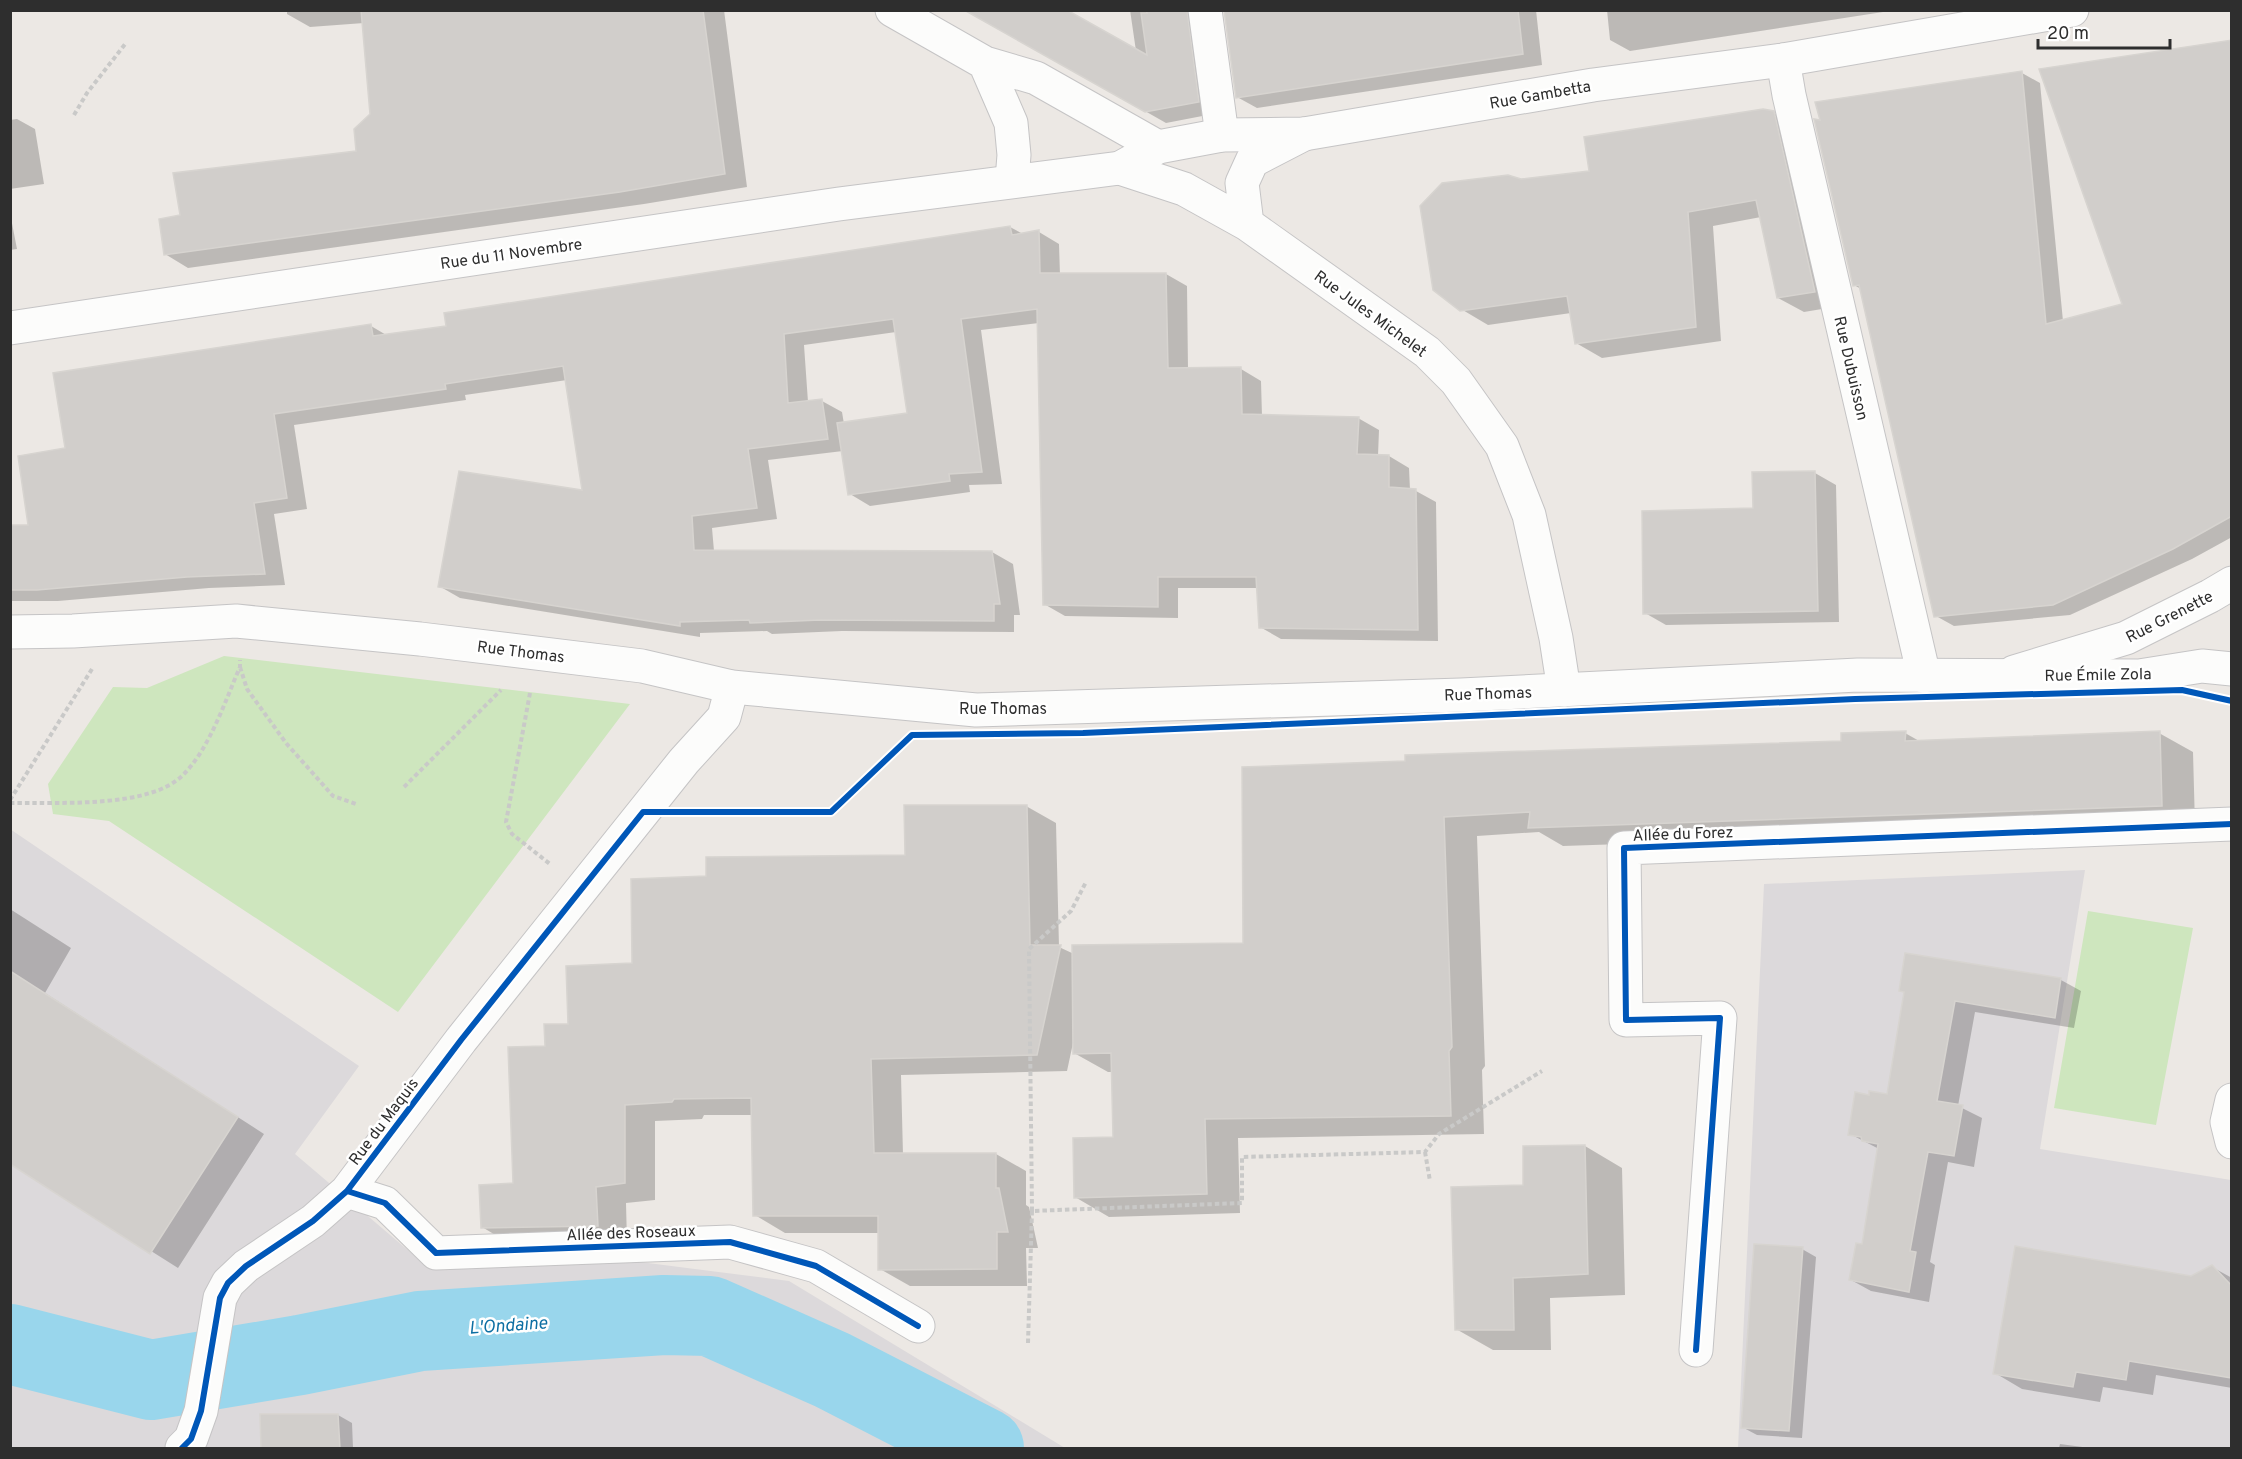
<svg xmlns="http://www.w3.org/2000/svg" width="2242" height="1459" font-family="Overpass,sans-serif">
	<style>
		.industrial { fill: #dcd9db }
		.green { fill: #cee6be }
		.shadow { fill: #0003; fill-rule: evenodd }
		.lines { fill: none; stroke-linecap: round; stroke-linejoin: round }
		.river { stroke: #99d6ec; stroke-width: 80 }
		.building { fill: #d1cecb; stroke: #d7d4d0; stroke-width: 1.5 }
		.minor-casing { stroke: #c5c4c5; stroke-width: 35 }
		.secondary-casing { stroke: #c5c4c5; stroke-width: 35 }
		.path { stroke: #c9c9c8; stroke-width: 4; stroke-dasharray: 4.5 3; stroke-linecap: butt }
		.minor { stroke: #fcfcfb; stroke-width: 33 }
		.secondary { stroke: #fcfcfb; stroke-width: 33 }
		.cycleway-casing { stroke: #fff; stroke-width: 10 }
		.cycleway { stroke: #0057b8; stroke-width: 6 }
		.labels { text-anchor: middle; stroke-width: 5; stroke-linejoin: round; paint-order: stroke }
		.street-label { font-size: 16px; fill: #2e2e2e; stroke: #fff }
		.water-label { font-size: 18px; font-style: italic; fill: #0d6fa3; stroke: #fff }
	</style>
	<rect width="100%" height="100%" fill="#ece8e4"/>
	<path class="industrial" d="M 10,829 L 359,1066 L 295,1154 L 423,1263 L 640,1262 L 789,1281 L 1065,1448 L 11,1448 Z
		M 2085,870 L 2040,1149 L 2231,1180 L 2231,1448 L 1738,1448 L 1764,884 Z"/>
	<path class="green" d="M 224,656 L 630,704 L 398,1012 L 109,821 L 53,814 L 48,784 L 113,687 L 147,688 Z
		M 2088,911 L 2193,928 L 2156,1125 L 2054,1108 Z"/>
	<path class="shadow" d="M 287,10 L 724,10 L 747,187 L 644,204 L 188,268 L 165,254 L 181,216 L 358,152 L 371,115 L 364,23 L 310,27 L 287,14 Z
		M 967,10 L 1136,51 L 1130,10 L 1210,10 L 1218,113 L 1166,123 Z
		M 1225,10 L 1536,10 L 1542,65 L 1257,108 L 1237,97 Z
		M 1607,10 L 1896,10 L 1630,51 L 1610,40 Z
		M 2232,41 L 2232,537 L 2192,559 L 2070,615 L 1954,626 L 1936,616 L 1861,289 L 1854,285 L 2022,73 L 2040,83 L 2063,321 L 2124,305 Z
		M 1773,113 L 1799,128 L 1840,306 L 1804,312 L 1778,298 L 1761,217 L 1713,226 L 1721,341 L 1602,358 L 1576,343 L 1571,313 L 1488,325 L 1461,309 L 1521,181 L 1591,172 Z
		M 17,119 L 35,129 L 44,184 L 10,189 L 10,120 Z
		M 10,213 L 17,249 L 10,250 Z
		M 1010,227 L 1023,234 L 1039,232 L 1059,244 L 1060,275 L 1166,274 L 1187,286 L 1188,369 L 1241,369 L 1261,381 L 1262,416 L 1358,418 L 1379,430 L 1378,456 L 1389,456 L 1409,468 L 1410,490 L 1416,491 L 1436,502 L 1438,641 L 1281,639 L 1260,627 L 1258,588 L 1178,588 L 1178,618 L 1065,616 L 1044,604 L 1039,323 L 981,330 L 1002,484 L 969,485 L 970,492 L 870,506 L 850,494 L 843,451 L 768,460 L 777,519 L 712,528 L 714,551 L 992,552 L 1013,564 L 1020,615 L 1014,615 L 1014,632 L 842,631 L 772,634 L 767,631 L 700,633 L 700,637 L 460,598 L 439,586 L 584,492 L 567,380 L 465,395 L 466,400 L 294,425 L 307,509 L 274,514 L 285,585 L 209,588 L 58,601 L 10,601 L 10,526 L 29,526 L 66,450 L 371,326 L 388,336 L 448,327 ZM 896,332 L 909,415 L 844,424 L 842,412 L 822,401 L 808,402 L 804,345 Z
		M 1815,473 L 1836,485 L 1839,622 L 1666,625 L 1645,613 L 1755,510 Z
		M 1905,733 L 1921,742 L 2159,733 L 2193,752 L 2195,825 L 1563,846 L 1539,832 L 1477,836 L 1485,1066 L 1482,1070 L 1484,1134 L 1238,1138 L 1240,1213 L 1109,1217 L 1075,1197 L 1115,1139 L 1113,1072 L 1108,1072 L 1074,1053 L 1073,1043 L 1067,1071 L 901,1075 L 903,1155 L 996,1154 L 1026,1171 L 1026,1205 L 1029,1207 L 1038,1248 L 1026,1248 L 1027,1286 L 910,1286 L 880,1269 L 880,1233 L 785,1233 L 755,1215 L 753,1115 L 704,1115 L 702,1119 L 655,1121 L 655,1200 L 626,1203 L 627,1242 L 512,1245 L 482,1227 L 514,1184 L 547,1048 L 634,964 L 708,878 L 907,856 L 1026,806 L 1056,823 L 1059,947 L 1074,954 L 1244,945 L 1244,768 L 1843,742 Z
		M 10,909 L 71,948 L 45,993 L 264,1134 L 178,1268 L 10,1162 Z
		M 1906,955 L 2061,980 L 2081,991 L 2074,1028 L 1975,1012 L 1958,1106 L 1982,1118 L 1974,1167 L 1948,1162 L 1930,1262 L 1935,1265 L 1929,1302 L 1871,1291 L 1851,1280 L 1863,1246 L 1879,1149 L 1850,1134 L 1870,1097 L 1888,1096 L 1905,993 L 1901,990 Z
		M 1585,1146 L 1622,1168 L 1625,1295 L 1550,1298 L 1551,1350 L 1493,1350 L 1456,1329 L 1524,1186 Z
		M 1802,1249 L 1816,1257 L 1802,1438 L 1757,1435 L 1742,1427 Z
		M 2212,1267 L 2232,1278 L 2232,1388 L 2156,1375 L 2153,1395 L 2103,1387 L 2100,1402 L 2022,1389 L 1995,1373 Z
		M 338,1415 L 352,1423 L 353,1448 L 263,1448 Z
		M 2060,1444 L 2090,1448 L 2059,1448 Z"/>
	<g class="lines">
		<path class="river" d="M 10,1344 L 151,1380 L 300,1355 L 420,1331 L 664,1315 L 710,1316 L 832,1370 L 984,1448"/>
	</g>
	<path class="building" d="M 361,10 L 703,10 L 725,174 L 620,192 L 164,255 L 159,219 L 180,215 L 173,173 L 356,151 L 354,129 L 370,114 Z
		M 964,10 L 1067,10 L 1147,55 L 1141,13 L 1147,13 L 1146,10 L 1187,10 L 1199,102 L 1145,112 Z
		M 1224,10 L 1518,10 L 1523,54 L 1236,98 Z
		M 2232,40 L 2232,516 L 2173,549 L 2053,605 L 1934,617 L 1859,285 L 1853,286 L 1814,119 L 1820,120 L 1815,102 L 2022,71 L 2046,324 L 2122,304 L 2039,69 Z
		M 1763,109 L 1774,111 L 1815,292 L 1777,298 L 1756,200 L 1688,212 L 1696,327 L 1575,344 L 1567,296 L 1460,311 L 1433,290 L 1420,206 L 1442,183 L 1508,175 L 1521,179 L 1589,171 L 1584,137 Z
		M 1010,226 L 1012,235 L 1039,230 L 1040,273 L 1166,273 L 1168,368 L 1241,367 L 1242,414 L 1359,417 L 1357,454 L 1389,455 L 1389,487 L 1416,489 L 1418,630 L 1259,628 L 1256,577 L 1158,577 L 1158,607 L 1043,605 L 1037,309 L 961,319 L 982,472 L 949,474 L 950,481 L 848,495 L 837,423 L 907,413 L 893,319 L 784,334 L 788,403 L 822,399 L 828,439 L 748,449 L 757,508 L 692,516 L 694,550 L 992,551 L 1000,604 L 994,604 L 994,621 L 820,620 L 750,623 L 749,620 L 680,622 L 680,626 L 438,587 L 459,471 L 582,490 L 563,366 L 445,384 L 446,389 L 274,414 L 287,498 L 254,503 L 265,574 L 187,577 L 37,590 L 10,590 L 10,525 L 28,525 L 18,456 L 65,448 L 53,373 L 371,324 L 373,336 L 446,326 L 444,313 Z
		M 1815,471 L 1818,611 L 1643,614 L 1642,511 L 1753,508 L 1752,472 Z
		M 1906,731 L 1905,741 L 2160,731 L 2162,806 L 1528,828 L 1530,812 L 1444,817 L 1452,1047 L 1449,1051 L 1451,1116 L 1205,1119 L 1207,1194 L 1074,1198 L 1073,1138 L 1113,1137 L 1111,1053 L 1073,1054 L 1072,945 L 1243,943 L 1242,767 L 1405,761 L 1405,755 L 1841,741 L 1841,733 Z
		M 904,805 L 1027,805 L 1030,945 L 1061,945 L 1037,1055 L 871,1059 L 874,1153 L 996,1153 L 996,1188 L 999,1188 L 1008,1232 L 997,1232 L 997,1269 L 878,1270 L 878,1216 L 753,1216 L 751,1098 L 674,1099 L 672,1102 L 625,1105 L 625,1183 L 596,1187 L 598,1226 L 481,1228 L 479,1185 L 513,1183 L 508,1047 L 545,1046 L 544,1024 L 568,1024 L 566,966 L 632,963 L 631,879 L 706,876 L 706,857 L 905,855 Z
		M 1905,953 L 2061,978 L 2055,1018 L 1955,1001 L 1937,1101 L 1963,1105 L 1954,1156 L 1928,1152 L 1910,1251 L 1916,1252 L 1909,1292 L 1849,1280 L 1856,1243 L 1862,1244 L 1878,1144 L 1862,1141 L 1861,1137 L 1848,1135 L 1855,1092 L 1869,1095 L 1869,1091 L 1887,1094 L 1904,992 L 1899,991 Z
		M 10,971 L 238,1117 L 150,1254 L 10,1164 Z
		M 1585,1145 L 1588,1274 L 1513,1278 L 1514,1330 L 1455,1330 L 1451,1187 L 1523,1185 L 1523,1146 Z
		M 1754,1244 L 1803,1247 L 1789,1431 L 1741,1428 Z
		M 2015,1246 L 2191,1276 L 2212,1265 L 2232,1286 L 2232,1378 L 2129,1361 L 2126,1380 L 2076,1372 L 2073,1387 L 1993,1374 Z
		M 260,1414 L 338,1414 L 340,1449 L 261,1449 Z"/>
	<g class="lines">
		<defs>
			<path id="minor" d="M 892,10 L 985,63 L 1036,78 L 1158,147
				M 1205,10 L 1222,135
				M 1783,60 L 1789,95 L 1924,676
				M 985,63 L 1011,123 L 1014,155 L 1012,180
				M 1120,168 L 1184,189 L 1247,224 L 1427,352 L 1456,381 L 1502,446 L 1529,515 L 1556,638 L 1564,690
				M 1247,224 L 1242,183 L 1252,161 L 1304,134
				M 2014,672 L 2126,638 L 2210,596 L 2232,583
				M 2232,1100 L 2227,1122 L 2232,1142
				M 347,1191 L 385,1203 L 436,1253 L 730,1242 L 816,1266 L 918,1326
				M 1696,1350 L 1720,1018 L 1626,1020 L 1624,848 L 2232,824
				M 182,1448 L 191,1439 L 201,1411 L 220,1298 L 228,1283 L 246,1266 L 313,1221 L 347,1191 L 461,1040 L 684,761 L 724,717 L 732,687"/>
			<path id="secondary" d="M 10,328 L 839,204 L 1120,168 L 1158,147 L 1222,135 L 1304,134 L 1593,85 L 1783,60 L 2072,10
				M 10,632 L 73,631 L 236,621 L 420,639 L 642,666 L 732,687 L 976,710 L 1461,695 L 1858,675 L 2139,676 L 2202,666 L 2232,669"/>
		</defs>
		<use href="#minor" class="minor-casing"/>
		<use href="#secondary" class="secondary-casing"/>
		<path class="path" d="M 74,115 L 87,93 L 126,43
			M 240,667 L 247,689 L 286,743 L 333,796 L 356,804
			M 530,693 L 506,822 L 512,834 L 550,864
			M 404,787 L 501,690
			M 10,800 L 92,669
			M 10,803 C 57,802 149,809 183,775 C 210,748 225,701 240,667 L 240,660
			M 1425,1152 L 1430,1181
			M 1032,1211 L 1029,949 L 1071,911 L 1086,882
			M 1028,1343 L 1032,1211 L 1242,1203 L 1242,1157 L 1425,1152 L 1439,1134 L 1542,1071"/>
		<use href="#minor" class="minor"/>
		<use href="#secondary" class="secondary"/>
		<defs>
			<path id="cycleway" d="M 347,1191 L 385,1203 L 436,1253 L 730,1242 L 816,1266 L 918,1326
				M 1696,1350 L 1720,1018 L 1626,1020 L 1624,848 L 2232,824
				M 182,1448 L 191,1439 L 201,1411 L 220,1298 L 228,1283 L 246,1266 L 313,1221 L 347,1191 L 461,1040 L 643,812 L 831,812 L 912,735 L 1083,733 L 1855,699 L 2182,690 L 2232,701"/>
		</defs>
		<use href="#cycleway" class="cycleway-casing"/>
		<use href="#cycleway" class="cycleway"/>
	</g>
	<g class="labels">
		<g class="street-label">
			<text transform="translate(1540 94) rotate(-10)" y="6">Rue Gambetta</text>
			<text transform="translate(511 253) rotate(-8)" y="6">Rue du 11 Novembre</text>
			<text transform="translate(1371 313) rotate(36)" y="6">Rue Jules Michelet</text>
			<text transform="translate(1852 368) rotate(77)" y="6">Rue Dubuisson</text>
			<text transform="translate(2169 616) rotate(-27)" y="6">Rue Grenette</text>
			<text transform="translate(521 651) rotate(7)" y="6">Rue Thomas</text>
			<text transform="translate(2098 674) rotate(-1)" y="6">Rue Émile Zola</text>
			<text transform="translate(1488 693) rotate(-2)" y="6">Rue Thomas</text>
			<text x="1003" y="714">Rue Thomas</text>
			<text transform="translate(1683 833) rotate(-2)" y="6">Allée du Forez</text>
			<text transform="translate(383 1121) rotate(-53)" y="6">Rue du Maquis</text>
			<text transform="translate(631 1232) rotate(-2)" y="6">Allée des Roseaux</text>
		</g>
		<g class="water-label">
			<text transform="translate(508 1325) rotate(-4)" y="6">L'Ondaine</text>
		</g>
	</g>
	<rect width="2242" height="1459" fill="none" stroke="#2e2e2e" stroke-width="24"/>
	<path d="M2038 39v9h132v-9" fill="none" stroke="#2e2e2e" stroke-width="3"/>
	<text x="2047" y="39" font-size="18" fill="#2e2e2e" stroke="#ffffff" stroke-width="4.5" paint-order="stroke">20 m</text>
</svg>
